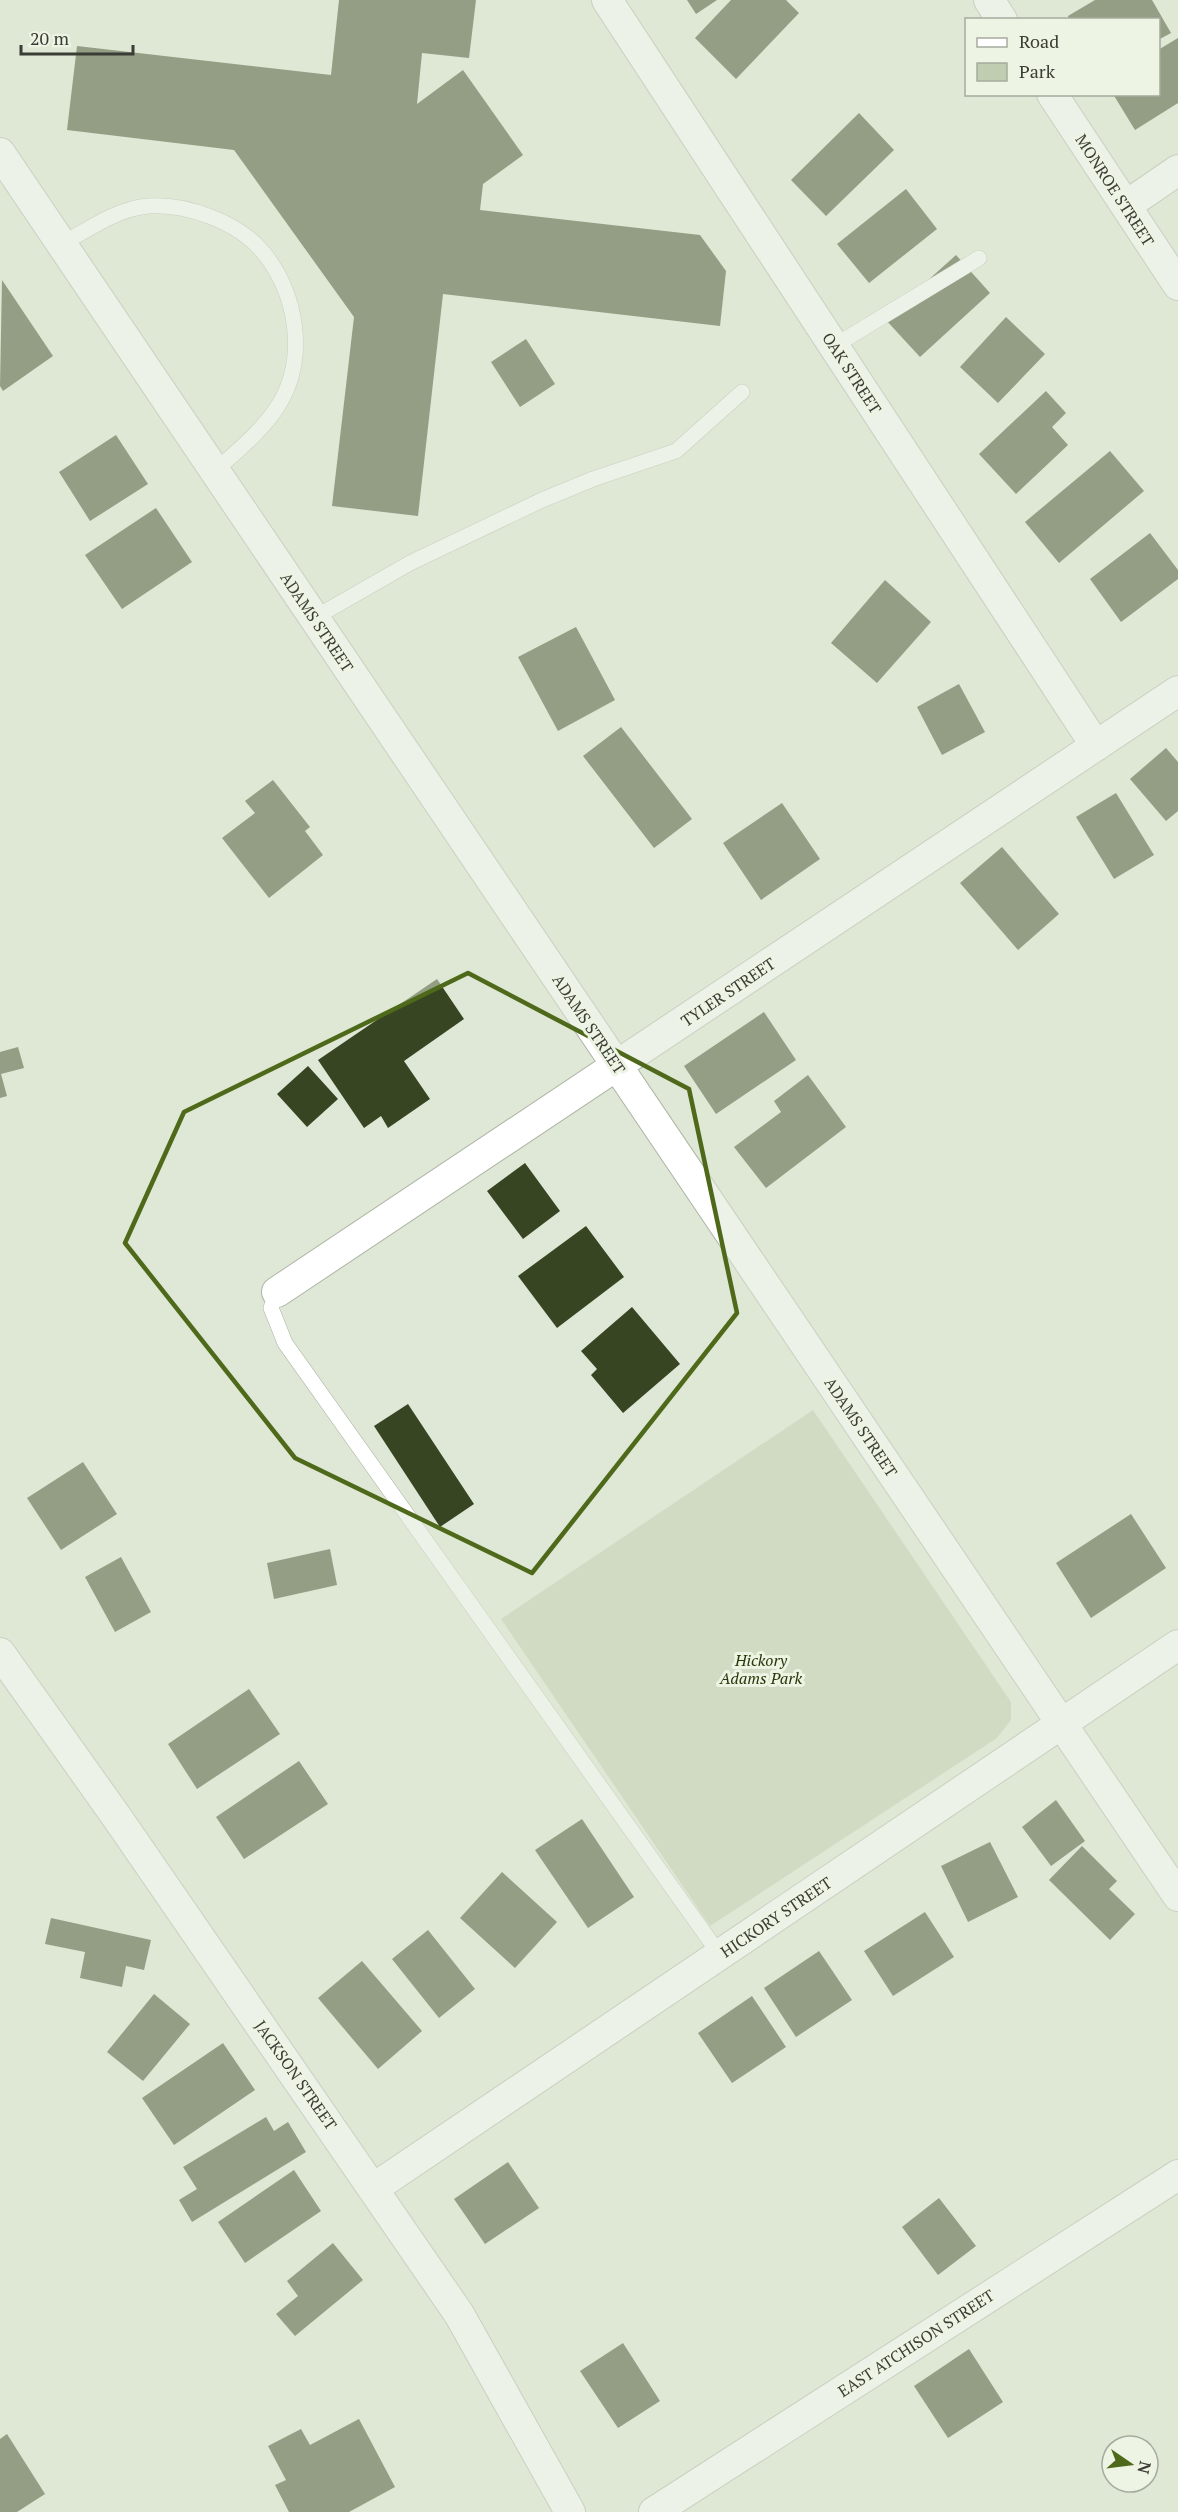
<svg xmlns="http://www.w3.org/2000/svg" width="1178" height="2512" font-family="'PT Serif',serif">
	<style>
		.green { fill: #c1cdb0 }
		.building { fill: #384522 }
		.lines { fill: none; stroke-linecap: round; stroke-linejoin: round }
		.lane-casing { stroke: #aeb5a5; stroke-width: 16 }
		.street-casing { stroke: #aeb5a5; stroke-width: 32 }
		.lane { stroke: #fff; stroke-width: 15 }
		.street { stroke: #fff; stroke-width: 30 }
		.marked { fill: none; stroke: #4f691a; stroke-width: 4.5; stroke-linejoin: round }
		.labels { text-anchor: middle; stroke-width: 6; stroke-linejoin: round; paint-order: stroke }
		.street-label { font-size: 16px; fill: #3a3d36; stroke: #edf4e3 }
		.park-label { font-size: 16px; font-style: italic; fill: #29380b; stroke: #edf4e3 }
	</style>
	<rect width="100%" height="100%" fill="#dfe7d6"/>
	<path class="green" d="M 813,1410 L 1011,1702 L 1011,1720 L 997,1738 L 710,1926 L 501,1619 Z"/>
	<path class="building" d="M 339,0 L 476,0 L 469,58 L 422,53 L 417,104 L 463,70 L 523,155 L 483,184 L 480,210 L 700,235 L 726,271 L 720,326 L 443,294 L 418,516 L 332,506 L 354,317 L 234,150 L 67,130 L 77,46 L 331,75 Z
		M 687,0 L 717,0 L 696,14 Z
		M 731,0 L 786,0 L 799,13 L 736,79 L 695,38 Z
		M 1095,0 L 1152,0 L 1171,33 L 1158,40 L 1158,20 L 1069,20 L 1068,16 Z
		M 1178,38 L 1178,103 L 1135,130 L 1113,94 L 1158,94 L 1158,50 Z
		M 859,113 L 894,150 L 826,216 L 791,180 Z
		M 906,189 L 937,229 L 869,283 L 837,244 Z
		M 956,255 L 990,293 L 920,357 L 885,319 Z
		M 2,280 L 53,356 L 3,391 L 0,386 Z
		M 1006,317 L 1045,354 L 998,403 L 960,367 Z
		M 526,339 L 555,384 L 520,407 L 491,362 Z
		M 1046,391 L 1066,413 L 1052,427 L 1068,445 L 1016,494 L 979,454 Z
		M 116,435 L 148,484 L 90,521 L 59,472 Z
		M 1110,451 L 1144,491 L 1059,563 L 1025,522 Z
		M 156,508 L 192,562 L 122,609 L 85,555 Z
		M 1150,533 L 1178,570 L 1178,579 L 1121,622 L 1090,579 Z
		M 885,580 L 931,622 L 877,683 L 831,643 Z
		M 576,627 L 615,700 L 558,731 L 518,657 Z
		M 959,684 L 985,732 L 942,755 L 917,707 Z
		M 621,727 L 692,819 L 654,848 L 583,756 Z
		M 1166,748 L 1178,762 L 1178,811 L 1166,821 L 1130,779 Z
		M 273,780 L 310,827 L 305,831 L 323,855 L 269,898 L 222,838 L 255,813 L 245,801 Z
		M 1116,793 L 1154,855 L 1114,879 L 1076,817 Z
		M 782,803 L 820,859 L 761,900 L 723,843 Z
		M 1002,847 L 1059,914 L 1018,950 L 960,883 Z
		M 437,979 L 464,1019 L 404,1061 L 430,1099 L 388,1128 L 381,1116 L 364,1128 L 318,1060 Z
		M 764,1012 L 796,1060 L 716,1114 L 684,1066 Z
		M 18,1047 L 24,1068 L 1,1074 L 7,1096 L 0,1098 L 0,1052 Z
		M 308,1066 L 338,1099 L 307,1127 L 277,1094 Z
		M 808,1075 L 846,1127 L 766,1188 L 734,1147 L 781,1112 L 774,1101 Z
		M 525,1163 L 560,1211 L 523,1239 L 487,1191 Z
		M 586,1226 L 624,1277 L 557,1328 L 518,1276 Z
		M 632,1307 L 680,1364 L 623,1413 L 591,1375 L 597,1369 L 581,1351 Z
		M 408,1404 L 474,1504 L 440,1527 L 374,1426 Z
		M 83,1462 L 117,1514 L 61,1550 L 27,1498 Z
		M 1131,1514 L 1166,1568 L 1091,1618 L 1056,1563 Z
		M 330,1549 L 337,1585 L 274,1599 L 267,1563 Z
		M 121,1557 L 151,1612 L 115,1632 L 85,1577 Z
		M 249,1689 L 280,1734 L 197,1789 L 168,1744 Z
		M 299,1761 L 328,1804 L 244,1859 L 216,1817 Z
		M 1056,1800 L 1085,1841 L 1051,1866 L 1022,1827 Z
		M 582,1819 L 634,1897 L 588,1928 L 535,1850 Z
		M 990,1842 L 1018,1897 L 968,1922 L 941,1866 Z
		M 1082,1846 L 1117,1881 L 1109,1889 L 1135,1914 L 1110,1940 L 1049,1880 Z
		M 502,1872 L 557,1922 L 515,1968 L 460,1918 Z
		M 925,1912 L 954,1957 L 893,1996 L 864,1951 Z
		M 51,1918 L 151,1940 L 144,1970 L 126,1966 L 122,1987 L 80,1978 L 85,1952 L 45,1944 Z
		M 428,1930 L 475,1989 L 439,2018 L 392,1959 Z
		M 819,1951 L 852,2000 L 796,2037 L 764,1988 Z
		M 362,1961 L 422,2031 L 378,2069 L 318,1998 Z
		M 154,1994 L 190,2024 L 143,2081 L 107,2052 Z
		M 752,1996 L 786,2047 L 732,2083 L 698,2033 Z
		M 223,2043 L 255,2090 L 174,2145 L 142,2098 Z
		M 266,2117 L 274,2131 L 288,2122 L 306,2152 L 192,2222 L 179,2200 L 197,2189 L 183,2167 Z
		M 508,2162 L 539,2208 L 485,2244 L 454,2199 Z
		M 294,2170 L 321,2211 L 245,2263 L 218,2222 Z
		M 939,2198 L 976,2246 L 938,2275 L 902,2227 Z
		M 333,2243 L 363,2280 L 295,2336 L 276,2314 L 298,2296 L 287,2281 Z
		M 623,2343 L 660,2401 L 618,2428 L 580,2371 Z
		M 969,2349 L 1003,2402 L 948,2438 L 914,2386 Z
		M 359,2419 L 395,2487 L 349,2512 L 289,2512 L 275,2485 L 286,2480 L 268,2446 L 301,2429 L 310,2445 Z
		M 7,2434 L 45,2494 L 17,2512 L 0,2512 L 0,2439 Z"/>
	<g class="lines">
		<defs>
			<path id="lane" d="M 62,244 C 89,229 116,209 148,206 C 186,203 238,222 263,252 C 297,294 308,358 278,406 C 262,431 237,451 215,471
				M 834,346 L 979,258
				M 314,618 L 410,563 L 542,500 L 593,479 L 676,451 L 742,392
				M 277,1292 L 271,1308 L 285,1343 L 720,1955"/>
			<path id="street" d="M 607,0 L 1096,746
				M 989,0 L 1002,20
				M 1052,94 L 1178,285
				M 0,153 L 1178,1896
				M 1127,205 L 1178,170
				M 277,1292 L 1178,691
				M 0,1653 L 116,1816 L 459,2314 L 570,2512
				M 374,2188 L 1178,1645
				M 654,2512 L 1178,2175"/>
		</defs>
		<use href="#lane" class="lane-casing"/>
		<use href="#street" class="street-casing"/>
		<use href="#lane" class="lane"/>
		<use href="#street" class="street"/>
	</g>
	<path d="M0 0H1178V2512H0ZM 468,973 L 689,1089 L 737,1313 L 532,1573 L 295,1458 L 125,1243 L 184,1112 Z" fill="#dfe7d6" fill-opacity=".55" fill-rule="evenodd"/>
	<path class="marked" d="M 468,973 L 689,1089 L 737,1313 L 532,1573 L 295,1458 L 125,1243 L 184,1112 Z"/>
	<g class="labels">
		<g class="street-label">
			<text transform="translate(1115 190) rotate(57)" y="6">MONROE STREET</text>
			<text transform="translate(852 373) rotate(57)" y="6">OAK STREET</text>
			<text transform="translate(317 622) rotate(56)" y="6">ADAMS STREET</text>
			<text transform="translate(728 992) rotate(-34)" y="6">TYLER STREET</text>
			<text transform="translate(589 1024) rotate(56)" y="6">ADAMS STREET</text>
			<text transform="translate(861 1427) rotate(56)" y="6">ADAMS STREET</text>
			<text transform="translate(776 1917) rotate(-34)" y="6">HICKORY STREET</text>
			<text transform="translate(296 2075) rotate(55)" y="6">JACKSON STREET</text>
			<text transform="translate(916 2343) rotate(-33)" y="6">EAST ATCHISON STREET</text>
		</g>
		<g class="park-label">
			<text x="761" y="1666">Hickory<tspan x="761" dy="18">Adams Park</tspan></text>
		</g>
	</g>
	<rect x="965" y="18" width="195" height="78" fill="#edf4e3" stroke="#a5ab9e" stroke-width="1.5"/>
	<rect x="977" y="38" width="30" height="9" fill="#ffffff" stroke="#a5ab9e" stroke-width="1.5"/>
	<text x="1019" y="48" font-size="18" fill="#3a3d36">Road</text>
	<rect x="977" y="63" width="30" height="18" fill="#c1cdb0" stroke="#a5ab9e" stroke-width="1.5"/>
	<text x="1019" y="78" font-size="18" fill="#3a3d36">Park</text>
	<g transform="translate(1130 2464) rotate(104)"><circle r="28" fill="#edf4e3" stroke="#a5ab9e" stroke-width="1.5"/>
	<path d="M0-4.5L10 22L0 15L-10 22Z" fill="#4f691a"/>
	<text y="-9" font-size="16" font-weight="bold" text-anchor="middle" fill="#3a3d36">N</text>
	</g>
	<path d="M21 45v9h112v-9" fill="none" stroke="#3a3d36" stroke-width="3"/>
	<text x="30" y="45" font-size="18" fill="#3a3d36" stroke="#edf4e3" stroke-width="4.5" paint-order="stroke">20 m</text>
</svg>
